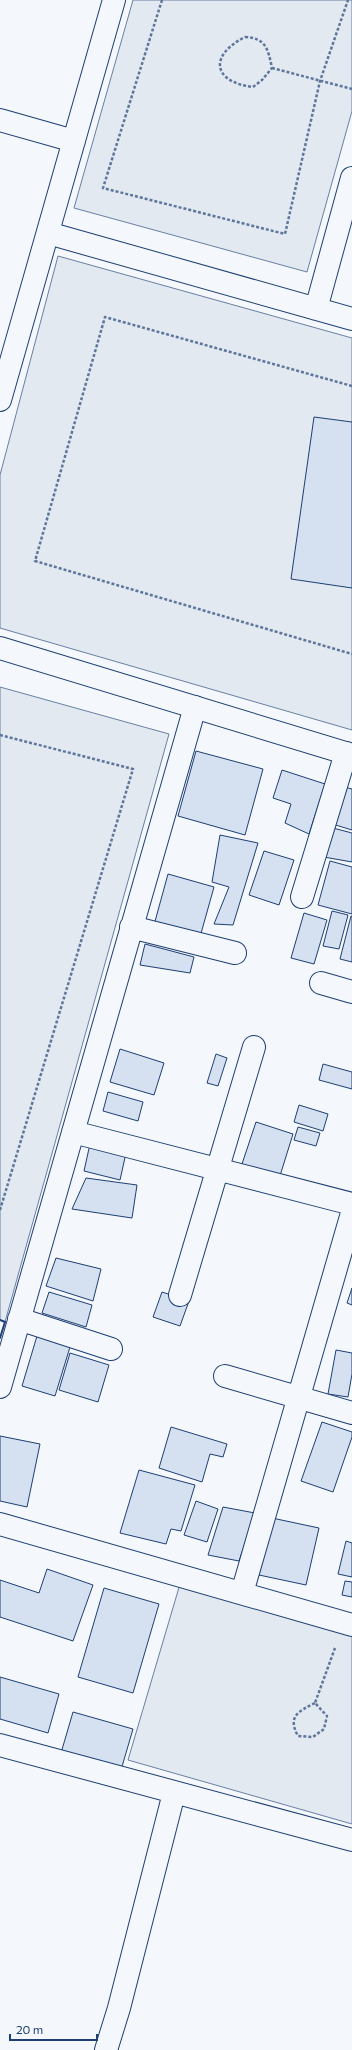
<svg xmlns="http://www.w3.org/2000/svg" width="352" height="2050" font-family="Commissioner,sans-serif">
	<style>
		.green { fill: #e3e9f0; stroke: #687fa3 }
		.building { fill: #d5e0f0; stroke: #1d3f73 }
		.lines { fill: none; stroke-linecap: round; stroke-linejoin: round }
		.street-casing { stroke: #1d3f73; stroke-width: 24 }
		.secondary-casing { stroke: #1d3f73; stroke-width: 24 }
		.path { stroke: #5e769c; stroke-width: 2.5; stroke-dasharray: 3 2; stroke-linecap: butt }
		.street { stroke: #f4f7fb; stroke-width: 22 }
		.secondary { stroke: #f4f7fb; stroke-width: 22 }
		.wall { stroke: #1d3f73; stroke-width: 2 }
	</style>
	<rect width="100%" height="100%" fill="#f4f7fb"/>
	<path class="green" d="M 133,0 L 352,0 L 352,111 L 307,272 L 74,208 Z
		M 58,256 L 352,338 L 352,730 L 0,628 L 0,475 Z
		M 0,687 L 169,734 L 5,1322 L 0,1320 Z
		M 180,1584 L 352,1634 L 352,1824 L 128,1760 Z"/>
	<path class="building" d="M 314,417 L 352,422 L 352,588 L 291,579 Z
		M 196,751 L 263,769 L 245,835 L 178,816 Z
		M 282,770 L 325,784 L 309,834 L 285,823 L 291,804 L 273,798 Z
		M 341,786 L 352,789 L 352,830 L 329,823 Z
		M 329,827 L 352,833 L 352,862 L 318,856 Z
		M 220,835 L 258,843 L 233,925 L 214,924 L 229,887 L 212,882 Z
		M 264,851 L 294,860 L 279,905 L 249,895 Z
		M 330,861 L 352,867 L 352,914 L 318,905 Z
		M 168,874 L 214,887 L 200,937 L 154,925 Z
		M 332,911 L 348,915 L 339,949 L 323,946 Z
		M 304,913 L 327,920 L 314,964 L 291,958 Z
		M 351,916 L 352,916 L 352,962 L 340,959 Z
		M 145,944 L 194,957 L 190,973 L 140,965 Z
		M 120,1049 L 164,1063 L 154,1095 L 110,1082 Z
		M 216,1054 L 227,1058 L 218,1086 L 207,1083 Z
		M 323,1064 L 352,1072 L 352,1089 L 319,1080 Z
		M 108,1092 L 143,1102 L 138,1121 L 103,1111 Z
		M 299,1105 L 328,1114 L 323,1131 L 294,1122 Z
		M 256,1122 L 293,1134 L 279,1179 L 241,1167 Z
		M 298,1127 L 320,1133 L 316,1146 L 294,1140 Z
		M 90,1144 L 126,1153 L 120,1180 L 84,1171 Z
		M 86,1178 L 137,1185 L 132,1218 L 72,1209 Z
		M 56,1258 L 101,1269 L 93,1301 L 46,1286 Z
		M 352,1288 L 352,1305 L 347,1303 Z
		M 49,1292 L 92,1305 L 86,1327 L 42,1313 Z
		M 162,1292 L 189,1301 L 180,1326 L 153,1317 Z
		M 37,1336 L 70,1347 L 55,1396 L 22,1386 Z
		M 336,1350 L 352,1353 L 352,1374 L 348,1397 L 328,1394 Z
		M 70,1353 L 109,1365 L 98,1402 L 59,1390 Z
		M 322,1422 L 352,1432 L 352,1437 L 333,1492 L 301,1481 Z
		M 171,1427 L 227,1444 L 223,1457 L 210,1454 L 202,1482 L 159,1468 Z
		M 0,1436 L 40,1444 L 27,1507 L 0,1501 Z
		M 139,1470 L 195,1485 L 181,1531 L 171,1529 L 166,1544 L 120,1533 Z
		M 196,1501 L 218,1509 L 207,1542 L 184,1535 Z
		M 223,1507 L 255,1513 L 239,1561 L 208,1555 Z
		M 272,1518 L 319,1528 L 306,1585 L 259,1575 Z
		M 346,1541 L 352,1543 L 352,1577 L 338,1574 Z
		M 47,1569 L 93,1585 L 73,1641 L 0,1617 L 0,1580 L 39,1593 Z
		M 345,1581 L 352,1582 L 352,1597 L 342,1595 Z
		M 104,1588 L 159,1604 L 133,1693 L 78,1677 Z
		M 0,1677 L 59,1694 L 48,1733 L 0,1719 Z
		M 73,1712 L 133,1729 L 121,1770 L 61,1753 Z"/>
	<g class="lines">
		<defs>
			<path id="street" d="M 0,120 L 74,141
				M 48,233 L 352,319
				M 316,309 L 352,178
				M 0,400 L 114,0
				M 302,897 L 346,753
				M 131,927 L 235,953
				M 321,983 L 352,992
				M 73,1132 L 352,1204
				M 180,1295 L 254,1047
				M 19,1319 L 111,1349
				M 225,1376 L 352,1413
				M 0,1387 L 195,707
				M 0,1524 L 352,1625
				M 242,1593 L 352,1213
				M 0,1745 L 352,1840
				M 106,2050 L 119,2008 L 174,1793"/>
			<path id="secondary" d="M 0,648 L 352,755"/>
		</defs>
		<use href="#street" class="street-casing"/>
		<use href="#secondary" class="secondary-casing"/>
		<path class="path" d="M 162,0 L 103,188 L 285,234 L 320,81 L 348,0
			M 245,37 C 266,38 268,49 272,68 L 262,80 L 253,87 C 212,82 209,55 245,37 Z
			M 272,68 L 352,89
			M 352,386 L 105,317 L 35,561 L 352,654
			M 0,735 L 133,769 L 0,1210
			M 315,1703 C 299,1711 287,1716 298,1736 L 313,1737 L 324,1729 L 327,1716 L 315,1703 L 335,1648"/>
		<use href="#street" class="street"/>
		<use href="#secondary" class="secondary"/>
		<path class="wall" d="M 0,1320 L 5,1322 L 0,1338"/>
	</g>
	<path d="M10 2034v6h87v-6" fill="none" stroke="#1d3f73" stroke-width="2"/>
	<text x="16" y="2034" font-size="12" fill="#1d3f73" stroke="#f4f7fb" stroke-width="3" paint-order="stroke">20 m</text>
</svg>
